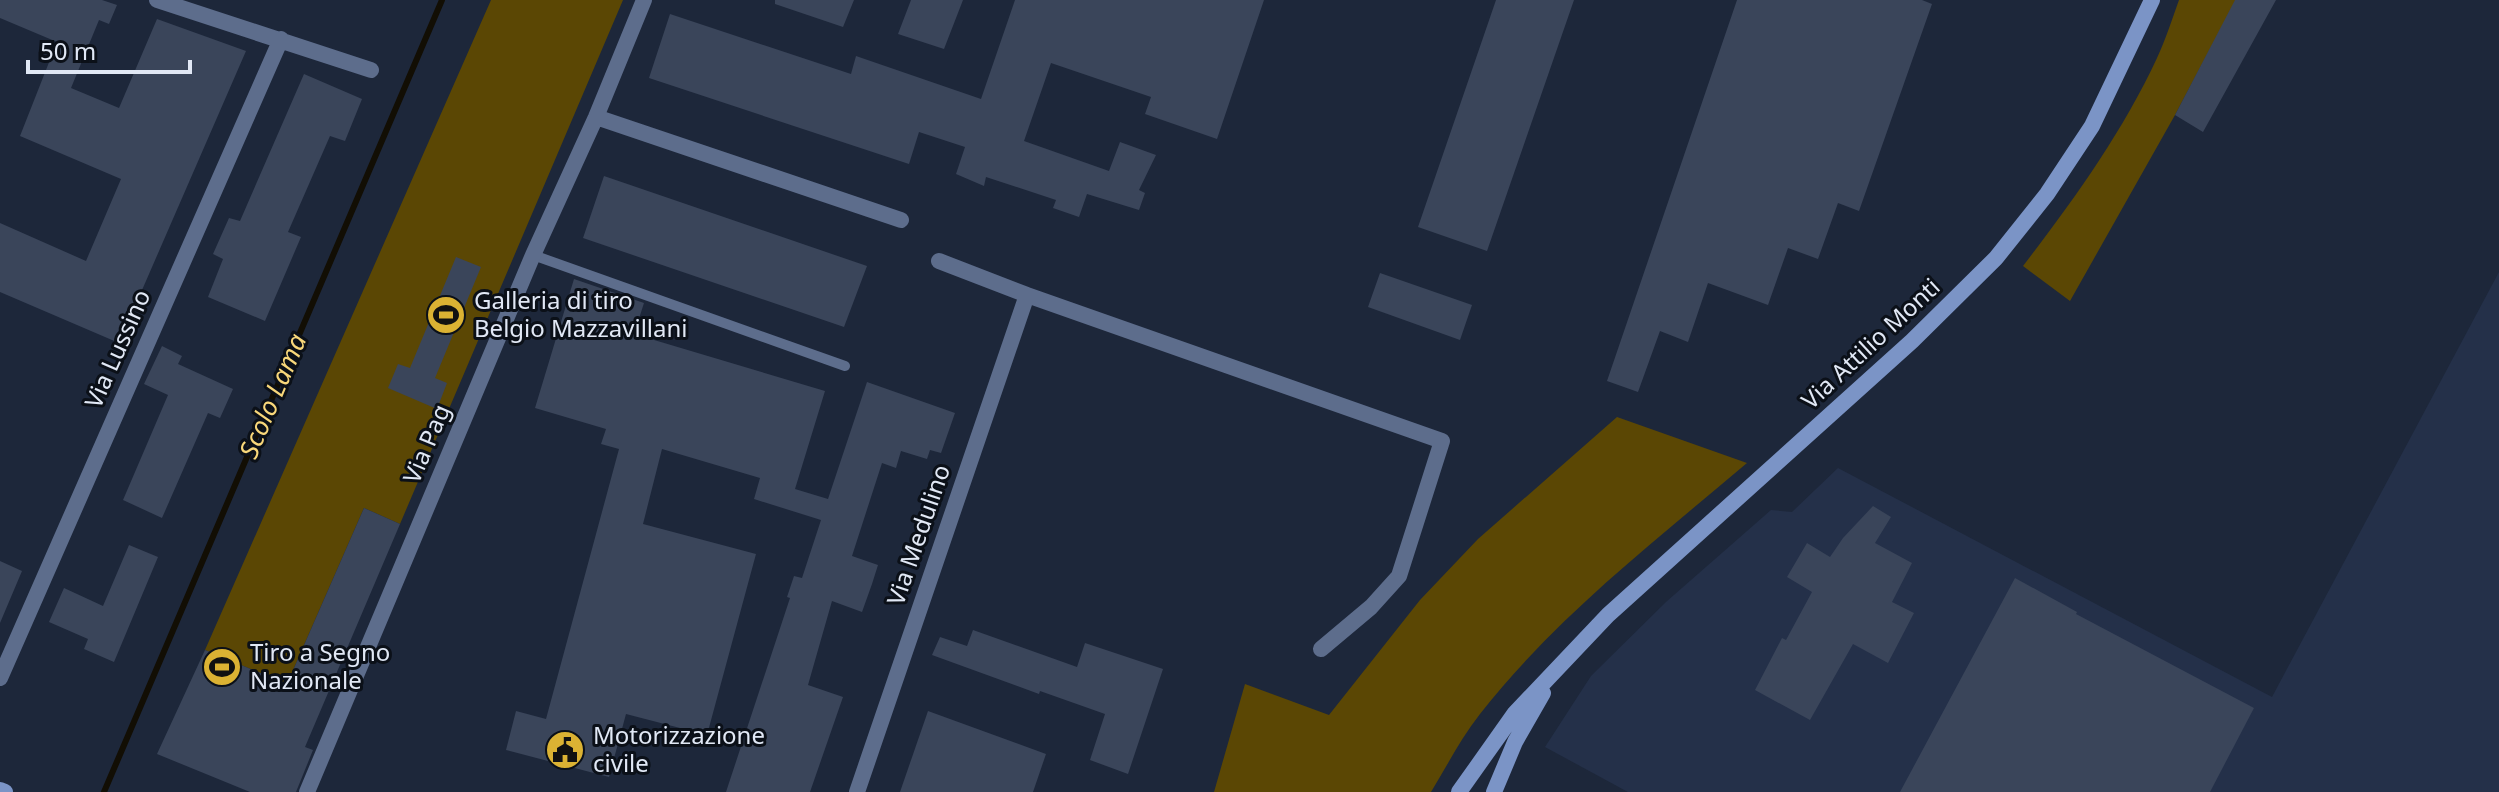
<svg xmlns="http://www.w3.org/2000/svg" width="2499" height="792" font-family="'Noto Sans',sans-serif">
	<style>
		.built { fill: #243049 }
		.green { fill: #5b4704 }
		.lines { fill: none; stroke-linecap: round; stroke-linejoin: round }
		.stream { stroke: #120e04; stroke-width: 6 }
		.building { fill: #3a455a }
		.lane { stroke: #5d6d8c; stroke-width: 10 }
		.street { stroke: #5d6d8c; stroke-width: 16 }
		.secondary { stroke: #7b94c6; stroke-width: 16 }
		.labels { text-anchor: middle; stroke-width: 6; stroke-linejoin: round; paint-order: stroke }
		.poi-label { font-size: 24px; fill: #e1e8f5; stroke: #0b1018; text-anchor: start }
		.street-label { font-size: 24px; fill: #e1e8f5; stroke: #0b1018 }
		.water-label { font-size: 26px; font-style: italic; fill: #f8d77a; stroke: #0b1018 }
	</style>
	<rect width="100%" height="100%" fill="#1d273a"/>
	<path class="built" d="M 2499,272 L 2499,792 L 1628,792 L 1545,747 L 1591,676 L 1666,602 L 1771,510 L 1792,512 L 1838,468 L 2272,697 Z"/>
	<path class="green" d="M 491,0 L 623,0 L 400,524 L 364,508 L 287,684 L 205,650 Z
		M 2179,0 L 2236,0 L 2175,115 L 2070,301 L 2023,266 C 2073,201 2122,133 2157,58 C 2166,39 2172,19 2179,0 Z
		M 1617,417 L 1747,463 C 1654,542 1556,617 1480,714 C 1461,738 1447,766 1431,792 L 1214,792 L 1245,684 L 1329,715 L 1420,600 L 1478,539 Z"/>
	<g class="lines">
		<path class="stream" d="M 104,792 L 442,0"/>
	</g>
	<path class="building" d="M 0,0 L 102,0 L 117,5 L 109,24 L 99,20 L 71,88 L 119,108 L 157,19 L 246,51 L 119,343 L 0,292 L 0,223 L 86,261 L 121,179 L 20,136 L 57,42 L 0,18 Z
		M 775,0 L 854,0 L 843,27 L 775,4 Z
		M 911,0 L 963,0 L 944,49 L 898,34 Z
		M 1015,0 L 1264,0 L 1217,139 L 1145,114 L 1151,97 L 1051,63 L 1024,141 L 1109,171 L 1120,142 L 1156,155 L 1139,190 L 1145,193 L 1139,210 L 1087,194 L 1079,217 L 1053,208 L 1056,200 L 986,177 L 984,186 L 956,174 L 965,147 L 919,132 L 909,164 L 649,78 L 670,14 L 851,74 L 856,56 L 981,99 Z
		M 1496,0 L 1574,0 L 1487,251 L 1418,227 Z
		M 1737,0 L 1922,0 L 1932,4 L 1859,211 L 1838,203 L 1818,259 L 1788,248 L 1768,305 L 1708,283 L 1688,342 L 1660,331 L 1638,392 L 1607,381 Z
		M 2235,0 L 2276,0 L 2203,132 L 2175,115 Z
		M 304,74 L 362,99 L 345,141 L 330,136 L 288,232 L 301,237 L 265,321 L 208,297 L 223,259 L 213,254 L 229,218 L 240,221 Z
		M 604,176 L 867,266 L 844,327 L 583,238 Z
		M 456,257 L 481,267 L 435,378 L 447,383 L 437,409 L 388,388 L 398,364 L 410,368 Z
		M 1380,273 L 1472,305 L 1460,340 L 1368,307 Z
		M 574,279 L 644,303 L 634,334 L 825,391 L 795,489 L 828,499 L 867,382 L 955,413 L 941,453 L 930,450 L 927,459 L 901,451 L 896,468 L 882,463 L 852,556 L 878,565 L 872,584 L 862,612 L 832,601 L 808,685 L 843,697 L 810,792 L 726,792 L 790,598 L 787,597 L 794,576 L 802,578 L 821,520 L 754,499 L 760,478 L 662,449 L 643,524 L 756,554 L 707,735 L 626,714 L 609,777 L 506,750 L 516,711 L 546,719 L 619,449 L 601,444 L 606,429 L 535,408 Z
		M 162,346 L 182,356 L 178,364 L 233,389 L 220,418 L 208,413 L 162,518 L 123,500 L 168,395 L 144,384 Z
		M 1873,506 L 1891,517 L 1875,543 L 1912,563 L 1892,602 L 1914,613 L 1888,663 L 1853,644 L 1810,720 L 1755,690 L 1782,638 L 1786,640 L 1812,592 L 1787,577 L 1807,543 L 1830,557 L 1843,538 Z
		M 364,508 L 400,524 L 305,747 L 313,750 L 296,792 L 250,792 L 157,754 L 205,650 L 287,684 Z
		M 129,545 L 158,557 L 114,662 L 84,649 L 88,639 L 49,622 L 64,588 L 103,606 Z
		M 0,561 L 22,571 L 0,623 Z
		M 2015,578 L 2077,612 L 2076,614 L 2254,708 L 2210,792 L 1900,792 Z
		M 973,630 L 1077,667 L 1085,643 L 1163,669 L 1128,774 L 1090,760 L 1105,714 L 1040,691 L 1039,694 L 932,655 L 940,637 L 967,646 Z
		M 928,711 L 1046,754 L 1033,792 L 900,792 Z"/>
	<g class="lines">
		<path class="lane" d="M 533,255 L 845,366"/>
		<path class="street" d="M 157,0 L 371,70
			M 596,117 L 901,220
			M 939,261 L 1027,295 L 1442,441 L 1399,576 L 1371,607 L 1321,649
			M 0,678 L 281,39
			M 307,792 L 533,255 L 596,117 L 644,0
			M 857,792 L 1027,295"/>
		<path class="secondary" d="M 0,790 L 5,792
			M 1459,792 L 1515,713 L 1608,615 L 1912,341 L 1996,258 L 2047,194 L 2092,126 L 2152,0
			M 1494,792 L 1515,742 L 1543,693"/>
	</g>
	<defs>
		<symbol id="stadium-disc" viewBox="-11 -11 22 22"><circle r="9.5" fill="#dbb233" stroke="#0b1018"/><path d="M0-5a6.5 5 0 1 0 0 10a6.5 5 0 1 0 0-10ZM-3.5-1.8h7v3.6h-7Z" fill="#111"/></symbol>
		<symbol id="civic-disc" viewBox="-11 -11 22 22"><circle r="9.5" fill="#dbb233" stroke="#0b1018"/><path d="M-.6-6.5H3V-4.5H.6V-3L4-1V1h2V6H-6V1h2V-1L-.6-3ZM-1.2 2.5V6h2.4V2.5Z" fill="#111"/></symbol>
	</defs>
	<g fill-rule="evenodd">
		<use href="#stadium-disc" x="424" y="293" width="44" height="44"/>
		<use href="#stadium-disc" x="200" y="645" width="44" height="44"/>
		<use href="#civic-disc" x="543" y="728" width="44" height="44"/>
	</g>
	<g class="labels">
		<g class="poi-label">
			<text x="474" y="309">Galleria di tiro<tspan x="474" dy="28">Belgio Mazzavillani</tspan></text>
			<text x="250" y="661">Tiro a Segno<tspan x="250" dy="28">Nazionale</tspan></text>
			<text x="593" y="744">Motorizzazione<tspan x="593" dy="28">civile</tspan></text>
		</g>
		<g class="street-label">
			<text transform="translate(1871 344) rotate(-43)" y="8">Via Attilio Monti</text>
			<text transform="translate(118 349) rotate(-66)" y="8">Via Lussino</text>
			<text transform="translate(427 444) rotate(-67)" y="8">Via Pag</text>
			<text transform="translate(919 535) rotate(-71)" y="8">Via Medulino</text>
		</g>
		<g class="water-label">
			<text transform="translate(273 396) rotate(-67)" y="9">Scolo Lama</text>
		</g>
	</g>
	<path d="M28 60v12h162v-12" fill="none" stroke="#e1e8f5" stroke-width="4"/>
	<text x="40" y="60" font-size="24" fill="#e1e8f5" stroke="#0b1018" stroke-width="6" paint-order="stroke">50 m</text>
</svg>
